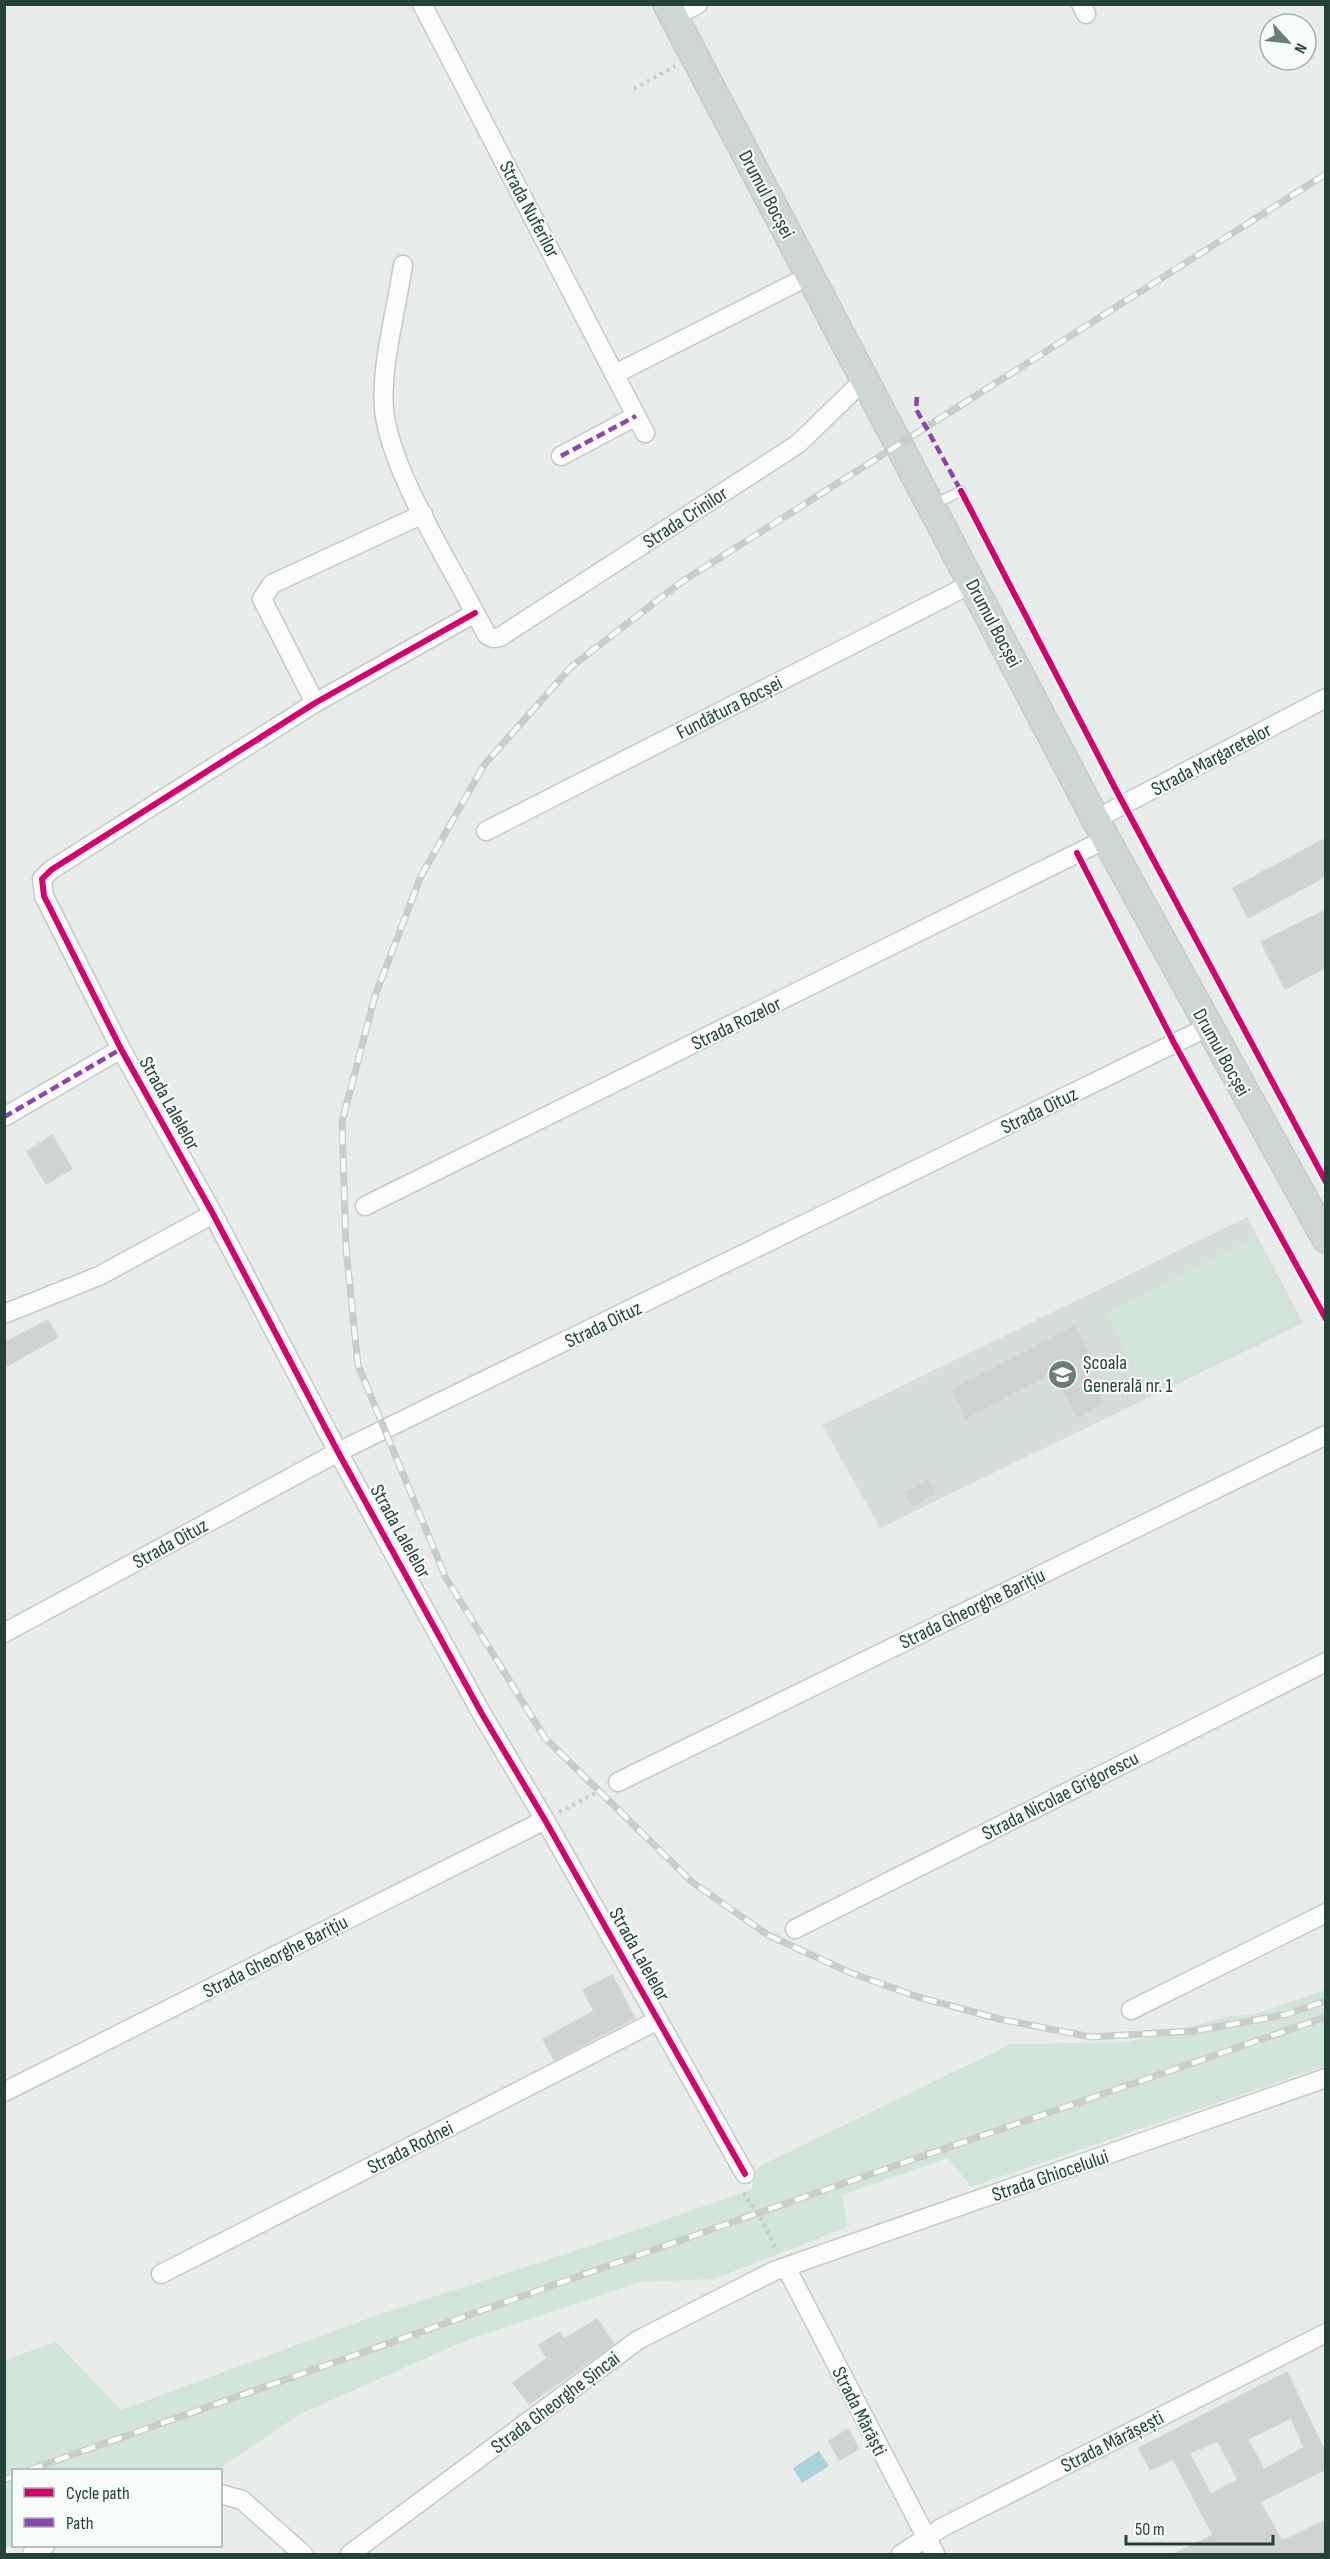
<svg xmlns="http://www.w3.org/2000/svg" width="1330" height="2559" font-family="'Sofia Sans Condensed',sans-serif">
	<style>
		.built { fill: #d6dedb }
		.green { fill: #d1e6d8 }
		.water { fill: #a9d4db }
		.building { fill: #cfd4d2; stroke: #d1d6d4; stroke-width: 1.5; fill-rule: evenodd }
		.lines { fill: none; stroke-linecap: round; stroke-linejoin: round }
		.service-casing { stroke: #c5cac8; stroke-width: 12 }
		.minor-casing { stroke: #c5cac8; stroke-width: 21 }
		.primary-casing { stroke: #c3ccc9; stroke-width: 30 }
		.path { stroke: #c3ccca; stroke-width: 4; stroke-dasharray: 3 4.5; stroke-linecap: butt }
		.service { stroke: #fcfcfc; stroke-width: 9 }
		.minor { stroke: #fcfcfc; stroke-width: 18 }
		.primary { stroke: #cfd7d5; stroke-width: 27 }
		.rail-casing { stroke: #c9cdcc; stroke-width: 7 }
		.rail { stroke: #f7fbf9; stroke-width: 4.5; stroke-dasharray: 14; stroke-linecap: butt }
		.quiet { stroke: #8e44ad; stroke-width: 4.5; stroke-dasharray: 9 4.5; stroke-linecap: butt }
		.cycleway-casing { stroke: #f7fbf9; stroke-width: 10 }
		.cycleway { stroke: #d6006c; stroke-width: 6 }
		.labels { text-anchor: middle; stroke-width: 4.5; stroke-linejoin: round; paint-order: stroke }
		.street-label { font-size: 20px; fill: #24423a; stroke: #f7fbf9 }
		.poi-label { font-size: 20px; fill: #24423a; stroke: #f7fbf9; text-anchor: start }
	</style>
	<rect width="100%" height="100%" fill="#e8edeb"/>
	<path class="built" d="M 1247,1217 L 1303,1323 L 880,1528 L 822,1425 Z"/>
	<path class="green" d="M 1255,1238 L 1297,1320 L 1149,1395 L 1107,1313 Z
		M 1325,1990 L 1325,2066 L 971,2187 L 948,2158 L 842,2195 L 847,2227 L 714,2279 L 640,2282 L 467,2340 L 300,2414 L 217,2470 L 14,2470 L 13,2545 L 5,2548 L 5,2360 L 56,2342 L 121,2410 L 372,2317 L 595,2244 L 751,2190 L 758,2167 L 1011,2044 L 1129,2042 L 1232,2016 L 1254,2014 Z"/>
	<path class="water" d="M 819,2451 L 829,2466 L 802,2483 L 793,2468 Z"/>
	<path class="building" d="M 1326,838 L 1326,876 L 1248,918 L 1233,888 Z
		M 1326,910 L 1326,967 L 1285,989 L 1261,942 Z
		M 52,1135 L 72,1169 L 46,1184 L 27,1152 Z
		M 48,1320 L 58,1337 L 4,1368 L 4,1343 Z
		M 1075,1326 L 1090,1355 L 1081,1360 L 1103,1403 L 1077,1417 L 1053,1372 L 966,1418 L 952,1390 Z
		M 928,1480 L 935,1494 L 912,1506 L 905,1492 Z
		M 612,1975 L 635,2018 L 554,2060 L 543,2039 L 594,2011 L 583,1990 Z
		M 597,2319 L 614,2344 L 529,2404 L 513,2383 L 547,2358 L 539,2345 L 560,2332 L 564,2339 Z
		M 1287,2372 L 1326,2454 L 1326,2469 L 1260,2502 L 1282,2541 L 1326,2520 L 1326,2554 L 1174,2554 L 1213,2535 L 1173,2459 L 1150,2470 L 1139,2448 ZM 1291,2418 L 1304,2447 L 1264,2470 L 1248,2439 ZM 1218,2441 L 1238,2480 L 1211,2494 L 1189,2453 Z
		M 848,2429 L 859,2449 L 839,2460 L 829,2441 Z"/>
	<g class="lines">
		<defs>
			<path id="service" d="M 933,505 L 961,491"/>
			<path id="minor" d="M 422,4 L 645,433
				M 1081,4 L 1086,14
				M 674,17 L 698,4
				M 403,265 C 397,307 380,369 384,410 C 391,471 446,557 475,613 L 487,635 L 493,638 L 500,637 L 798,444 L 864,380
				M 615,374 L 809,276
				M 561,456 L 636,416
				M 475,613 L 315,703 L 51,870 L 42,879 L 44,896 L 121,1049 L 213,1214 L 338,1452 L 482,1714 L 545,1820 L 745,2174
				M 315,703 L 262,599 L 272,584 L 423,514
				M 1096,819 L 1326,698
				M 486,831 L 973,583
				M 4,1117 L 121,1049
				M 365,1206 L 1106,839
				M 4,1314 L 99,1276 L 213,1214
				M 4,1633 L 338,1452 L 1208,1027
				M 618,1782 L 1326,1435
				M 795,1929 L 1326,1662
				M 1131,2010 L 1326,1913
				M 4,2092 L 545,1820
				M 786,2267 L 935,2554
				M 161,2274 L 658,2020
				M 220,2494 L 242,2500 L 303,2554
				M 32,2554 L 45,2546
				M 350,2554 L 638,2340 L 774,2271 L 1326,2078
				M 901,2554 L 943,2527 L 1326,2333"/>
			<path id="primary" d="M 667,4 L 1106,839 L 1326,1239"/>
		</defs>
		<use href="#service" class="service-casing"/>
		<use href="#minor" class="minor-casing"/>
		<use href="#primary" class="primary-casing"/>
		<path class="path" d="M 634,89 L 675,66
			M 559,1812 L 603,1789
			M 743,2193 L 758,2213 L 777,2251"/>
		<use href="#service" class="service"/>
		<use href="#minor" class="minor"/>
		<use href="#primary" class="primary"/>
		<defs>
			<path id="rail" d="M 1326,174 L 680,583 L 571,667 L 484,765 L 421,876 L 375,996 L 342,1122 L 346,1248 L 358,1365 L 446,1578 L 545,1738 L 692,1882 L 768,1935 L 851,1973 L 918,1997 L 999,2019 L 1091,2037 L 1194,2031 L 1284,2015 L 1326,2001
				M 29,2470 L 758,2213 L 1326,2017
				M 4,2480 L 14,2476"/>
		</defs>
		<use href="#rail" class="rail-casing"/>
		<use href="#rail" class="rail"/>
		<path class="quiet" d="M 917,397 L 916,409 L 961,491
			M 561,456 L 636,416
			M 4,1117 L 121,1049"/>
		<defs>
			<path id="cycleway" d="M 961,491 L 1115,788 L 1326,1182
				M 475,613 L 315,703 L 51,870 L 42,879 L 44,896 L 121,1049 L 213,1214 L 338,1452 L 482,1714 L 545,1820 L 745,2174
				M 1077,853 L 1174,1043 L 1326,1319"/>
		</defs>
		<use href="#cycleway" class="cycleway-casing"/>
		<use href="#cycleway" class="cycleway"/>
	</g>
	<defs>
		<symbol id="school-disc" viewBox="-11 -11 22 22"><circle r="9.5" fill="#697e78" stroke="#f7fbf9"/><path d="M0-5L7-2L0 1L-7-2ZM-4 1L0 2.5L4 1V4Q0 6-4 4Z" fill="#fff"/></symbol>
	</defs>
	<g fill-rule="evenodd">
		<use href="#school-disc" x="1046" y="1358" width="33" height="33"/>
	</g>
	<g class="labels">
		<g class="street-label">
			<text transform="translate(767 194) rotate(62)" y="7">Drumul Bocșei</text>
			<text transform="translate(530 209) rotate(62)" y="7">Strada Nuferilor</text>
			<text transform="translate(685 517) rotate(-33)" y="7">Strada Crinilor</text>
			<text transform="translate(994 623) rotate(62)" y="7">Drumul Bocșei</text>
			<text transform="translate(729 707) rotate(-27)" y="7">Fundătura Bocșei</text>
			<text transform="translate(1211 759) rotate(-28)" y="7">Strada Margaretelor</text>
			<text transform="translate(736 1023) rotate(-26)" y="7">Strada Rozelor</text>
			<text transform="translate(1222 1052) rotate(61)" y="7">Drumul Bocșei</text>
			<text transform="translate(170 1103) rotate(61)" y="7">Strada Lalelelor</text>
			<text transform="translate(1039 1110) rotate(-26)" y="7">Strada Oituz</text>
			<text transform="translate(603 1324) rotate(-26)" y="7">Strada Oituz</text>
			<text transform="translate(401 1531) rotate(61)" y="7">Strada Lalelelor</text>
			<text transform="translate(170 1543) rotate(-29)" y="7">Strada Oituz</text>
			<text transform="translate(972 1608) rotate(-26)" y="7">Strada Gheorghe Barițiu</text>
			<text transform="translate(1060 1795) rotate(-27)" y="7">Strada Nicolae Grigorescu</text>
			<text transform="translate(640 1954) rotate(61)" y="7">Strada Lalelelor</text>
			<text transform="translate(275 1956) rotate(-27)" y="7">Strada Gheorghe Barițiu</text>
			<text transform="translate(410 2147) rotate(-27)" y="7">Strada Rodnei</text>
			<text transform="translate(1050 2175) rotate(-19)" y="7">Strada Ghiocelului</text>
			<text transform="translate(555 2402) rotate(-37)" y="7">Strada Gheorghe Șincai</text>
			<text transform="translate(860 2411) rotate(63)" y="7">Strada Mărăști</text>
			<text transform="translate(1112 2441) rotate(-27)" y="7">Strada Mărășești</text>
		</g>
		<g class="poi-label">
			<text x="1083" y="1369">Școala<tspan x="1083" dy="23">Generală nr. 1</tspan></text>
		</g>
	</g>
	<rect width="1330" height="2559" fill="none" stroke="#24423a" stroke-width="12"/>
	<rect x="12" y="2469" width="210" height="78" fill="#f7fbf9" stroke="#a3b1ad" stroke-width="1.5"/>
	<rect x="24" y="2488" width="30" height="9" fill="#d6006c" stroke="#a3b1ad" stroke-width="1.5"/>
	<text x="66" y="2499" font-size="18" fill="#24423a">Cycle path</text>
	<rect x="24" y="2518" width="30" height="9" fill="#8e44ad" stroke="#a3b1ad" stroke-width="1.5"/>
	<text x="66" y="2529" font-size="18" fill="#24423a">Path</text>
	<g transform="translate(1288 42) rotate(117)"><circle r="28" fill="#f7fbf9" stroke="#a3b1ad" stroke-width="1.5"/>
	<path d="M0-4.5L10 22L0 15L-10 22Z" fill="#697e78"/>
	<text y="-9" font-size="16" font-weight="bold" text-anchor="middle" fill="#24423a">N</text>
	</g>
	<path d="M1126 2535v9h147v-9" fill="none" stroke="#24423a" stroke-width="3"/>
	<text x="1135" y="2535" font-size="18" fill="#24423a" stroke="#f7fbf9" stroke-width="4.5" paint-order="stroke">50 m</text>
</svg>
